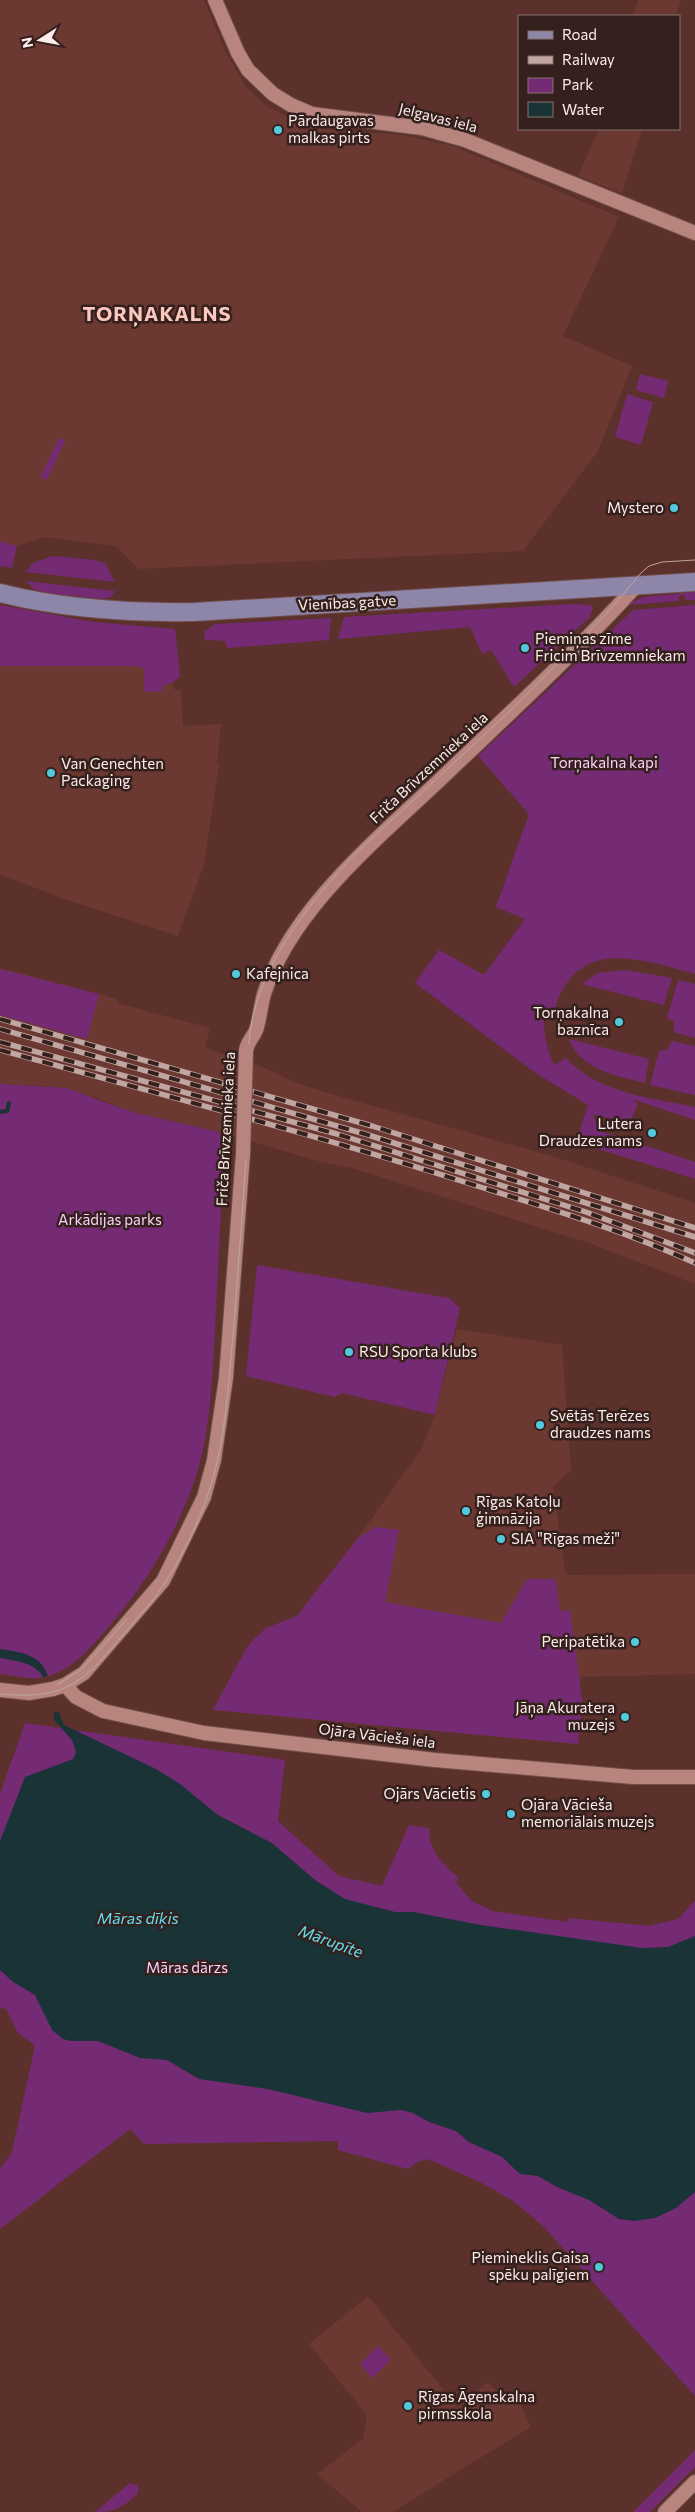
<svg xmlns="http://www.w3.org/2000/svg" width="695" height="2512" font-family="Commissioner,sans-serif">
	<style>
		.built { fill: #6c3832 }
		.green { fill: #752b74 }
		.water { fill: #1a3337 }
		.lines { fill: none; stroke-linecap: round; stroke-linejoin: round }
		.stream { stroke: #1a3337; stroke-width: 4 }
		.minor-casing { stroke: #714e4b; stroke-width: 16 }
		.major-casing { stroke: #714e4b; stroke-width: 20 }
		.minor { stroke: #b8857e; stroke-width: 14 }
		.major { stroke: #8d86a9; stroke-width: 18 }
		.tram { stroke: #c0a5a1; stroke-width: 1 }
		.rail-casing { stroke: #c0a5a1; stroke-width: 5.5 }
		.rail { stroke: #34201d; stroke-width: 4; stroke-dasharray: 11; stroke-linecap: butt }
		.minor-bridge-casing { stroke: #714e4b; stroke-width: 16; stroke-linecap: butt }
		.minor-bridge { stroke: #b8857e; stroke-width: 14 }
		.poi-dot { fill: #53cadc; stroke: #34201d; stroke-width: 2 }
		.labels { text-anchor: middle; stroke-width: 5; stroke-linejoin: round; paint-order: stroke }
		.street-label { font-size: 15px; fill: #fdece9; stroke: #34201d }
		.poi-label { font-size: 15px; fill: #fdece9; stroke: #34201d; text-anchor: start }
		.park-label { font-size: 15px; fill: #fdcffa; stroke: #34201d }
		.water-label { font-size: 16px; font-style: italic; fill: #60dff1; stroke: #34201d }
		.district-label { font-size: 20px; font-weight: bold; letter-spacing: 1px; fill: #fdc7be; stroke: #34201d }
	</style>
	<rect width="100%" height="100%" fill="#5c312b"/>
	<path class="built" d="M 0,0 L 204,0 L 226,53 L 246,87 L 266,106 L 310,128 L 402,135 L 453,146 L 619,217 L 563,336 L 632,366 L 598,451 L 523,551 L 139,569 L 116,546 L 44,537 L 17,546 L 0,541 Z
		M 638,0 L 681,0 L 676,16 L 633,16 Z
		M 599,129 L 642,129 L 622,193 L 578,176 Z
		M 0,666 L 139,666 L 144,669 L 144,691 L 162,691 L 163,685 L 172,683 L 175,690 L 181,690 L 183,726 L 221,724 L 217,764 L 219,764 L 204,865 L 178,936 L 61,898 L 0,874 Z
		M 0,968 L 117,999 L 117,1003 L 210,1028 L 205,1048 L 268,1069 L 296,1083 L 331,1094 L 555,1157 L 695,1203 L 695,1284 L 592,1244 L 352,1168 L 318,1161 L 219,1132 L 132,1112 L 92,1096 L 46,1086 L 0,1084 Z
		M 457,1329 L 562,1345 L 571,1470 L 553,1487 L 566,1575 L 695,1574 L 695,1674 L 580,1677 L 578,1744 L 213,1710 L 246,1649 L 266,1628 L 297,1616 L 354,1543 L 422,1448 L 435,1415 Z
		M 368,2296 L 458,2408 L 488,2382 L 507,2402 L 520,2403 L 531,2427 L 392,2512 L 362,2512 L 317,2474 L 363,2439 L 367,2415 L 309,2344 Z"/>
	<path class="green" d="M 640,374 L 668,381 L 664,398 L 636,390 Z
		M 627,394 L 653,402 L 641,445 L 615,437 Z
		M 60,437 L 65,441 L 47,480 L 40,477 Z
		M 0,541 L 17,546 L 12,568 L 0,566 Z
		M 52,556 L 95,560 L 105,563 L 115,582 L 26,572 L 33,563 Z
		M 26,581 L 115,591 L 111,597 L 103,599 L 43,593 L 37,592 Z
		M 695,592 L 695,600 L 685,600 L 684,595 L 679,596 L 679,601 L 627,605 L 643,597 Z
		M 573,604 L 590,605 L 593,607 L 590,617 L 514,687 L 491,650 L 482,654 L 470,627 L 338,639 L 344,617 Z
		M 0,605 L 94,622 L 175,629 L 180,677 L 172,683 L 163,685 L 163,691 L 144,692 L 144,669 L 139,666 L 0,666 Z
		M 695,605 L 695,974 C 657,964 599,942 570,979 C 561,990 556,1000 555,1014 L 544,1015 C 543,1031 547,1049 554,1065 L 566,1058 C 597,1093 652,1098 695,1107 L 695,1120 L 635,1100 L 634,1102 L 638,1103 L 630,1124 L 593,1114 L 598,1130 L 695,1162 L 695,1179 L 576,1142 L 588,1105 L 534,1072 L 415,983 L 439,950 L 484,975 L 525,919 L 496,907 L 529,814 L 478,756 L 633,610 Z
		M 331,618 L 329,640 L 227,648 L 225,641 L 205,640 L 204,632 L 215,624 Z
		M 0,969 L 99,994 L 87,1039 L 0,1015 Z
		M 625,970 L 672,978 L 664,1005 L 582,984 L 598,973 Z
		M 678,980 L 695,984 L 695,1038 L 673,1032 L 675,1022 L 667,1018 Z
		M 569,1039 L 649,1059 L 645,1083 C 615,1075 582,1071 569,1039 Z
		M 672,1041 L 695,1046 L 695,1095 L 650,1085 L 659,1051 L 667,1050 Z
		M 0,1084 L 66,1088 L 132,1112 L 219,1132 L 224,1148 C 221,1208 218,1269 215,1329 C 212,1377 211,1430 196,1476 C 179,1527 151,1576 117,1617 C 96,1641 72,1675 38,1678 C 26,1679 12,1675 0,1674 Z
		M 257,1265 L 449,1298 L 460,1308 L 435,1415 L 342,1393 L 335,1397 L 246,1376 Z
		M 375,1527 L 399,1530 L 385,1602 L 501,1623 L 527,1579 L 556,1579 L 560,1611 L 570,1610 L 582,1699 L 578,1744 L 213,1710 L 246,1649 L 254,1639 L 266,1628 L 297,1616 L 358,1538 Z
		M 25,1723 L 285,1760 L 278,1821 L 339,1876 L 382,1886 L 409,1825 L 429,1828 C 428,1849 443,1865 458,1877 L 456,1883 L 472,1901 L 492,1911 L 568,1922 L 569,1918 L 649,1926 L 678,1919 L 695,1901 L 695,2396 L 543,2226 L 512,2200 L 480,2182 L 428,2159 L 417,2162 L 408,2169 L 338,2150 L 338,2141 L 144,2144 L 130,2129 L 0,2229 L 0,2169 L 12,2152 L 35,2046 L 18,2033 L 6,2009 L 0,2008 L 0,1794 Z
		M 378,2346 L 391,2360 L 372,2378 L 360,2364 Z
		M 695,2450 L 695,2467 L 650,2512 L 633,2512 Z
		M 130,2483 L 138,2486 L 138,2493 C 123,2508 115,2512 95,2512 Z"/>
	<path class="water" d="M 0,1649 C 20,1652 41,1654 48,1676 L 43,1677 C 35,1662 15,1661 0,1658 Z
		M 54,1712 L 59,1712 L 64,1725 L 156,1769 L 180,1784 L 218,1815 L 272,1843 L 315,1880 L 345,1899 L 395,1912 L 413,1912 L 481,1925 L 642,1948 L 668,1947 L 695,1936 L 695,2192 L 676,2208 L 655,2218 L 634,2221 L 619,2219 L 589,2200 L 557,2187 L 538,2176 L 520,2174 L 502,2157 L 469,2142 L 456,2131 L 429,2122 L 413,2113 L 401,2110 L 367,2113 L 268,2089 L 199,2079 L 167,2060 L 140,2058 L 98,2041 L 71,2041 L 63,2039 L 52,2030 L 35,1995 L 13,1982 L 0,1970 L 0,1841 L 25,1777 L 73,1759 L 76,1752 L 72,1740 L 54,1720 Z"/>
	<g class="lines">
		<path class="stream" d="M 0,1112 L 7,1111 L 9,1103"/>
		<defs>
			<path id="minor" d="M 215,0 L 238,53 L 248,70 L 273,94 L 291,105 L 312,114 L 422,128 L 465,140 L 695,233
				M 246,1051 C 247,1041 255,1036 257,1027 C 260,1016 261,1005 264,994 C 292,906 384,834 448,772 C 512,711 577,651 636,586
				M 65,1685 L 76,1697 L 103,1711 L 204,1733 L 435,1760 L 633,1777 L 695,1777
				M 0,1690 L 29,1693 L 53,1689 L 65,1685 L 84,1673 L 163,1581 L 204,1497 L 214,1460 L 226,1378 L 243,1154
				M 665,2512 L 695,2482"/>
			<path id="major" d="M 0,593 C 63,609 129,613 194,612 L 695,582"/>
		</defs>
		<use href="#minor" class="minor-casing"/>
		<use href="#major" class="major-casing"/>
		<use href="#minor" class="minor"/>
		<use href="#major" class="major"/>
		<path class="tram" d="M 57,1685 L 82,1669 L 127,1619
			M 0,1694 C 71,1701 85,1679 128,1629 C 139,1615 153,1602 162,1587 C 180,1561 198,1524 208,1494 C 226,1443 229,1376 234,1323 C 238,1267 243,1211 246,1154 C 249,1109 243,1060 253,1016 C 268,953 312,900 355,854 L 511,710 L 608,612 L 641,573 L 649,566 L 662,562 L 695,560"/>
		<defs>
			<path id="rail" d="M 0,1019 L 372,1126 L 695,1228
				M 0,1029 L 365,1134 L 695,1237
				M 0,1042 L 337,1134 L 586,1212 L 695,1253
				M 0,1050 C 159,1094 320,1136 477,1186 C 551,1209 625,1231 695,1263"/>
		</defs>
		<use href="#rail" class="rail-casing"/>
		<use href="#rail" class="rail"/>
		<defs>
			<path id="minor-bridge" d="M 243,1154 L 246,1051"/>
		</defs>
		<use href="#minor-bridge" class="minor-bridge-casing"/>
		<use href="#minor-bridge" class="minor-bridge"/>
	</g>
	<g class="poi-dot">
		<circle cx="278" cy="130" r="5"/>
		<circle cx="674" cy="508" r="5"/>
		<circle cx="525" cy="648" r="5"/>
		<circle cx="51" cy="773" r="5"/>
		<circle cx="236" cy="974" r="5"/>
		<circle cx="619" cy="1022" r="5"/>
		<circle cx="652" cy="1133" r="5"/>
		<circle cx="349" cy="1352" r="5"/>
		<circle cx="540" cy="1425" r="5"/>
		<circle cx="466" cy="1511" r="5"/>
		<circle cx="501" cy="1539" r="5"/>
		<circle cx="635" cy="1642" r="5"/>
		<circle cx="625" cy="1717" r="5"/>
		<circle cx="486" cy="1794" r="5"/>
		<circle cx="511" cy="1814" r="5"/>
		<circle cx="599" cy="2267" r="5"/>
		<circle cx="408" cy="2406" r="5"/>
	</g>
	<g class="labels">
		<g class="street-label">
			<text transform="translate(438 118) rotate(14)" y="5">Jelgavas iela</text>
			<text transform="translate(347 603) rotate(-3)" y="5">Vienības gatve</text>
			<text transform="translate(429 768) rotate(-43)" y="5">Friča Brīvzemnieka iela</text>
			<text transform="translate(226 1129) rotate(-87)" y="5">Friča Brīvzemnieka iela</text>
			<text transform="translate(377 1736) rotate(7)" y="5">Ojāra Vācieša iela</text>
		</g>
		<g class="poi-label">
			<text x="288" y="126">Pārdaugavas<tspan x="288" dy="17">malkas pirts</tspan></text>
			<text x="664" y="513" text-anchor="end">Mystero</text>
			<text x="535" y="644">Piemiņas zīme<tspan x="535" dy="17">Fricim Brīvzemniekam</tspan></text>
			<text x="61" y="769">Van Genechten<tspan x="61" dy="17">Packaging</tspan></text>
			<text x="246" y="979">Kafejnica</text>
			<text x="609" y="1018" text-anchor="end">Torņakalna<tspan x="609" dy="17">baznīca</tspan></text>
			<text x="642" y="1129" text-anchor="end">Lutera<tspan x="642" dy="17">Draudzes nams</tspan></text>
			<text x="359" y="1357">RSU Sporta klubs</text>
			<text x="550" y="1421">Svētās Terēzes<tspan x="550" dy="17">draudzes nams</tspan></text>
			<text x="476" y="1507">Rīgas Katoļu<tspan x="476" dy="17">ģimnāzija</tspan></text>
			<text x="511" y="1544">SIA "Rīgas meži"</text>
			<text x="625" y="1647" text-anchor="end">Peripatētika</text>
			<text x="615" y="1713" text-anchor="end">Jāņa Akuratera<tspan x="615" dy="17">muzejs</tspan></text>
			<text x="476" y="1799" text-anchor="end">Ojārs Vācietis</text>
			<text x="521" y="1810">Ojāra Vācieša<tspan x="521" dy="17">memoriālais muzejs</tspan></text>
			<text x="589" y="2263" text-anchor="end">Piemineklis Gaisa<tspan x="589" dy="17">spēku palīgiem</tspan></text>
			<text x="418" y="2402">Rīgas Āgenskalna<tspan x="418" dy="17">pirmsskola</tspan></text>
		</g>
		<g class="park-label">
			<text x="604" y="768">Torņakalna kapi</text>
			<text x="110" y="1225">Arkādijas parks</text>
			<text x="187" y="1973">Māras dārzs</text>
		</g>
		<g class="water-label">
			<text x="138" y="1924">Māras dīķis</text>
			<text transform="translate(331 1941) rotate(20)" y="6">Mārupīte</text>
		</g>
		<g class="district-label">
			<text x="157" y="321">TORŅAKALNS</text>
		</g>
	</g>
	<rect x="518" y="15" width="162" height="115" fill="#34201d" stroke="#84726f"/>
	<rect x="528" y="31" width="25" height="8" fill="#8d86a9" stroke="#84726f"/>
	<text x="562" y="40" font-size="15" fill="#fdece9">Road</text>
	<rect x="528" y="56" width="25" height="8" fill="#c0a5a1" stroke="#84726f"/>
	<text x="562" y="65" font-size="15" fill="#fdece9">Railway</text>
	<rect x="528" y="78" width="25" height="15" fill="#752b74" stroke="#84726f"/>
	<text x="562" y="90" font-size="15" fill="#fdece9">Park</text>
	<rect x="528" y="102" width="25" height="15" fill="#1a3337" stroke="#84726f"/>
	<text x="562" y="115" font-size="15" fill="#fdece9">Water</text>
	<g transform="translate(40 40) rotate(259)" stroke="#34201d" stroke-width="4" paint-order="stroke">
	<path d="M0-4L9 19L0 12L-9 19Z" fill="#fdece9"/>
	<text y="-8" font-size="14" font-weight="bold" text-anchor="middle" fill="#fdece9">N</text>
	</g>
</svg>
